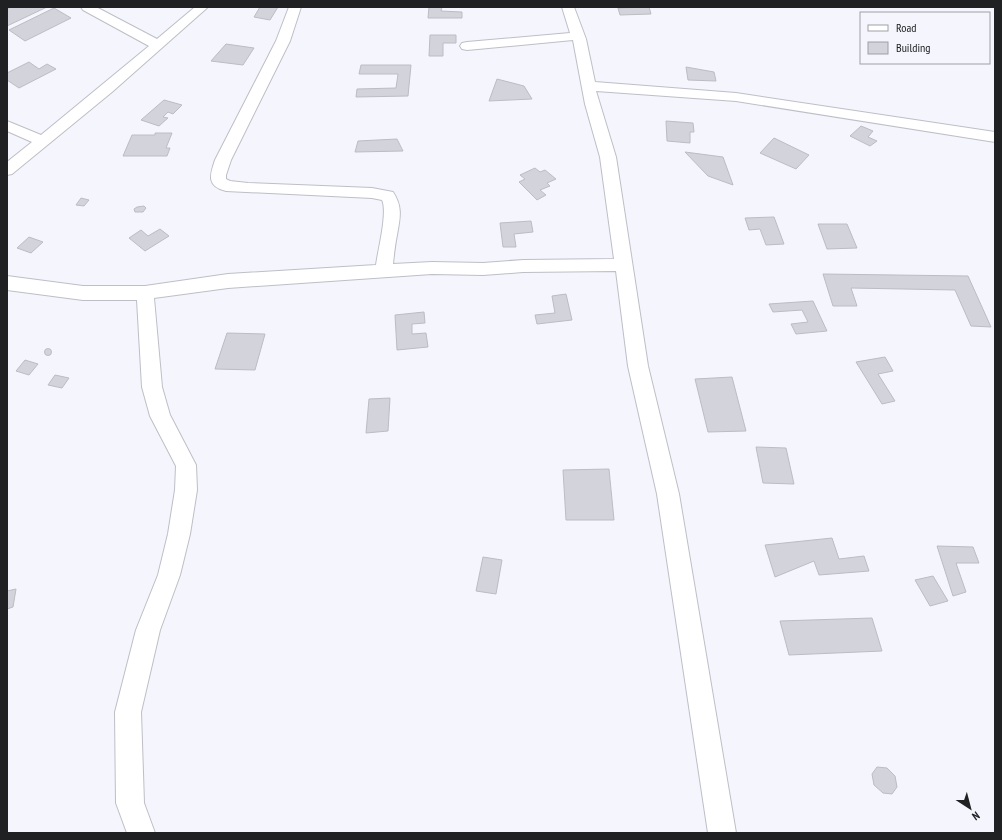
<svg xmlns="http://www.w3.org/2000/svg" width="1002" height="840" font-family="'PT Sans Narrow',sans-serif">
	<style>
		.building { fill: #d3d4db; stroke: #bcbdc4 }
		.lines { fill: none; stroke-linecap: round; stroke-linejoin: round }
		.minor-casing { stroke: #bebfc6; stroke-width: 2 }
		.minor { fill: #fff; fill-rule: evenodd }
	</style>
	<rect width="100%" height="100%" fill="#f4f5fd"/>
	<path class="building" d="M 11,7 L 47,7 L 7,26 L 7,9 Z
		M 260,7 L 278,7 L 270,20 L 254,17 Z
		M 429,7 L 442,7 L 441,11 L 462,12 L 462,18 L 428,18 Z
		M 649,7 L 651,14 L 620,15 L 618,8 Z
		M 54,8 L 71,18 L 25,41 L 9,30 Z
		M 430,35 L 456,35 L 456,43 L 443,43 L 443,56 L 429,56 Z
		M 226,44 L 254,48 L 243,65 L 211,61 Z
		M 29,62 L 39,69 L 47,64 L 56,69 L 19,88 L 7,80 L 7,73 Z
		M 361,65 L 411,65 L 408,96 L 356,97 L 357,89 L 396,88 L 398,74 L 359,74 Z
		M 686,67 L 714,72 L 716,81 L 688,80 Z
		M 497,79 L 524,86 L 532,99 L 489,101 Z
		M 164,100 L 182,105 L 173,114 L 168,112 L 163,117 L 168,118 L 159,126 L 141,120 Z
		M 666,121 L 693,123 L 694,132 L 690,132 L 690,143 L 667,141 Z
		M 861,126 L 873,131 L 868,137 L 877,141 L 870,146 L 850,136 Z
		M 155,133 L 172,133 L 166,148 L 170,148 L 167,156 L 123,156 L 132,135 L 155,135 Z
		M 774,138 L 809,155 L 796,169 L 760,153 Z
		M 397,139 L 403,151 L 355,152 L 358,141 Z
		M 685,152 L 723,157 L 733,185 L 708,176 Z
		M 535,168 L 540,172 L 545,170 L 556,179 L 547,183 L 550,186 L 540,190 L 546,195 L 537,200 L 519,182 L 525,179 L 520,175 Z
		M 81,198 L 89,200 L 84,206 L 76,205 Z
		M 144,206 L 146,208 L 143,212 L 135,212 L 134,209 L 137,207 Z
		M 774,217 L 784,244 L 766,245 L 760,229 L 749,230 L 745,218 Z
		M 531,221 L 533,232 L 514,234 L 516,247 L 503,247 L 500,223 Z
		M 818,224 L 847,224 L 857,248 L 827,249 Z
		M 160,229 L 169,236 L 145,251 L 129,238 L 141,230 L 148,236 Z
		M 29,237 L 43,242 L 31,253 L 17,248 Z
		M 823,274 L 968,276 L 991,327 L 971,326 L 955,290 L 851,288 L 857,306 L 833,306 Z
		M 566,294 L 572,320 L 537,324 L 535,315 L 555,313 L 552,296 Z
		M 813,301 L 827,331 L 796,334 L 791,324 L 808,322 L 802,310 L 773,312 L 769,304 Z
		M 424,312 L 425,323 L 412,324 L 412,334 L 426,333 L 428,347 L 397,350 L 395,315 Z
		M 227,333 L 265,334 L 255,370 L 215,369 Z
		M44.5 352a3.5 3.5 0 1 1 7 0a3.5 3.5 0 1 1-7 0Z
		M 885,357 L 893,371 L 878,374 L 895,401 L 882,404 L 856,362 Z
		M 25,360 L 38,364 L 29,375 L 16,371 Z
		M 55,375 L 69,378 L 62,388 L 48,385 Z
		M 732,377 L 746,431 L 708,432 L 695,379 Z
		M 390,398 L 388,431 L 366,433 L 369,399 Z
		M 756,447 L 786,448 L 794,484 L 763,483 Z
		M 609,469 L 614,520 L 566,520 L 563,470 Z
		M 832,538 L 839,559 L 864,556 L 869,571 L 819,575 L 814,561 L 775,577 L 765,545 Z
		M 937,546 L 973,547 L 979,563 L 956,563 L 966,592 L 953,596 Z
		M 483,557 L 502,560 L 496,594 L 476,591 Z
		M 933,576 L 948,601 L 930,606 L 915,580 Z
		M 16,589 L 13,607 L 7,609 L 7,591 Z
		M 872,618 L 882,651 L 789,655 L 780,621 Z
		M 877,767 L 887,768 L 895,776 L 897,787 L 892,794 L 883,793 L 874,785 L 872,774 Z"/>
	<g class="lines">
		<defs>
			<path id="minor" d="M 81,7 L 96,7 L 157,39 L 195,7 L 208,7 L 112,92 L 12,174 L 7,175 L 7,162 L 32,142 L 7,131 L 7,121 L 41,135 L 149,46 L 83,10 Z
				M 289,7 L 301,7 L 290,41 L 231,160 L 226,175 L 226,179 L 230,181 L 248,183 L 372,188 L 393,192 C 403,207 400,218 397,235 C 395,245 394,254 393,264 L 432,262 L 483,263 L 523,260 L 614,259 L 600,157 L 585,104 L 573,40 L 467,50 L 462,49 L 460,46 L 462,43 L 467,42 L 570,33 L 562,7 L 574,7 L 586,39 L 595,82 L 736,93 L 995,132 L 995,142 L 736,101 L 596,91 L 616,157 L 648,366 L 679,494 L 736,833 L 708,833 L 657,494 L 628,366 L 616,271 L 523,272 L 483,275 L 432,274 L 228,288 L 154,298 L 162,387 L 170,415 L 196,465 L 197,490 L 190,534 L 180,575 L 160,630 L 141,712 L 144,803 L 155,833 L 127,833 L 116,803 L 115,712 L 136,630 L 158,575 L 168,534 L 175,490 L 176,466 L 150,416 L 142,387 L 137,300 L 83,300 L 7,290 L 7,276 L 83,286 L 145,286 L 228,274 L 376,265 C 378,250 388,212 382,200 L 372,198 L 226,191 C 206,186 210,175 215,160 L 276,41 Z"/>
		</defs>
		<use href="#minor" class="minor-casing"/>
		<use href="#minor" class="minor"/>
	</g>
	<rect width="1002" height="840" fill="none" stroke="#202123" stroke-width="16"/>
	<rect x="860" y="12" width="130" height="52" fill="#f4f5fd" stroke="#9fa0a6"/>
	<rect x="868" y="25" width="20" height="6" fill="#ffffff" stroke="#9fa0a6"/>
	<text x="896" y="32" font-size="12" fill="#202123">Road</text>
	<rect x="868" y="42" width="20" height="12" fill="#d3d4db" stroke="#9fa0a6"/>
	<text x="896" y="52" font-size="12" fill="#202123">Building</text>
	<g transform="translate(970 808) rotate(144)" stroke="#f4f5fd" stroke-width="3" paint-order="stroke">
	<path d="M0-3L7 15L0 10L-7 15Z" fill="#202123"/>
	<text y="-6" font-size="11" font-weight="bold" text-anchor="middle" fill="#202123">N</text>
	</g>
</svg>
